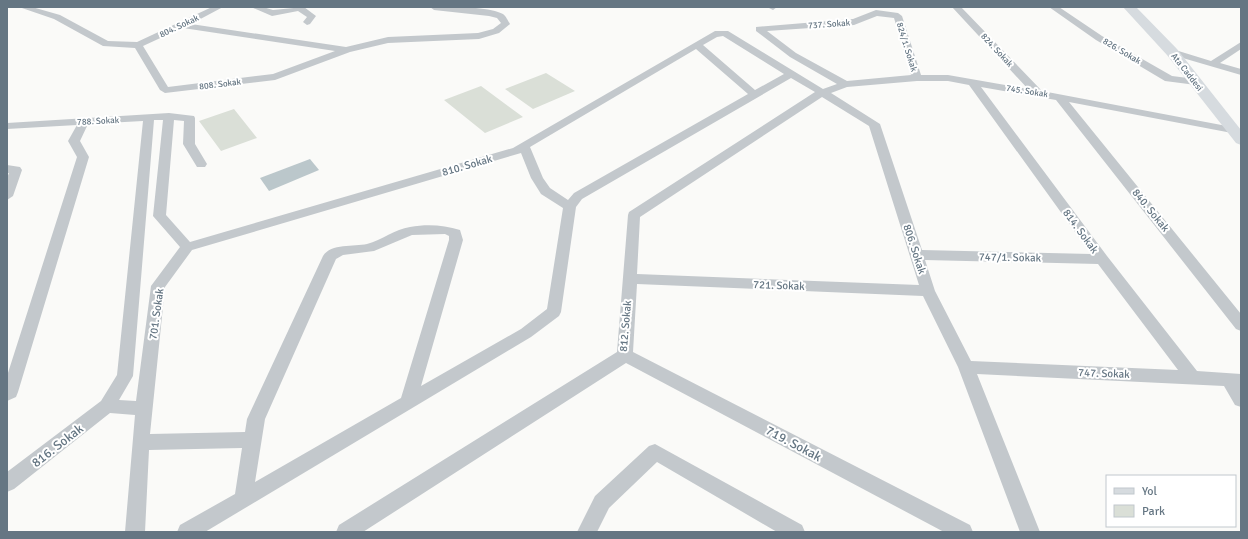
<svg xmlns="http://www.w3.org/2000/svg" width="1248" height="539" font-family="Signika,sans-serif">
	<style>
		.green { fill: #dadfd7 }
		.water { fill: #bbc7cb }
		.lines { fill: none; stroke-linecap: round; stroke-linejoin: round }
		.street { fill: #c3c8cc; fill-rule: evenodd }
		.secondary { fill: #d6dbdf; fill-rule: evenodd }
		.labels { text-anchor: middle; stroke-width: 4; stroke-linejoin: round; paint-order: stroke }
		.far-street-label { font-size: 9px; fill: #657683; stroke: #fff }
		.street-label { font-size: 11px; fill: #657683; stroke: #fff }
		.near-street-label { font-size: 13px; fill: #657683; stroke: #fff }
	</style>
	<rect width="100%" height="100%" fill="#fafaf8"/>
	<path class="green" d="M 546,73 L 575,91 L 533,109 L 505,89 Z
		M 481,86 L 523,117 L 485,133 L 444,100 Z
		M 234,109 L 257,138 L 221,151 L 199,121 Z"/>
	<path class="water" d="M 310,159 L 319,170 L 269,191 L 260,178 Z"/>
	<g class="lines">
		<path class="street" d="M 19,7 L 32,7 L 60,15 L 108,41 L 137,42 L 212,7 L 223,7 L 191,24 L 346,47 L 388,37 L 478,33 L 493,29 L 501,23 L 497,18 L 489,16 L 434,10 L 430,7 C 446,7 489,6 503,14 C 506,16 508,21 510,24 L 499,33 L 479,39 L 388,43 L 350,52 L 275,80 L 165,93 L 160,90 L 135,48 L 103,46 L 54,19 ZM 182,28 L 183,28 L 335,51 L 273,74 L 168,87 L 143,46 Z
			M 251,7 L 263,7 L 273,10 L 304,7 L 316,16 L 310,24 L 307,25 L 303,22 L 307,17 L 298,11 L 272,16 Z
			M 767,7 L 777,7 L 773,10 Z
			M 952,7 L 961,7 L 1042,91 L 1232,127 L 1238,130 L 1232,133 L 1069,102 L 1241,314 L 1241,331 L 1236,329 L 1056,100 L 981,87 L 1107,256 L 1197,371 L 1241,374 L 1241,407 L 1235,405 L 1224,386 L 977,374 L 1040,532 L 1020,532 L 958,367 L 923,296 L 637,284 L 633,352 L 970,525 L 973,532 L 944,532 L 626,363 L 363,532 L 336,532 L 339,525 L 617,352 L 628,215 L 629,212 L 815,92 L 791,78 L 582,199 L 576,207 L 561,312 L 559,316 L 531,337 L 205,532 L 177,532 L 180,525 L 235,494 L 242,448 L 149,450 L 145,532 L 125,532 L 135,415 L 110,413 L 14,489 L 7,492 L 7,472 L 101,401 L 117,375 L 143,121 L 88,124 L 80,141 L 89,157 L 18,392 L 16,397 L 7,401 L 7,376 L 77,157 L 68,141 L 77,125 L 7,129 L 7,123 L 169,113 L 194,116 L 195,118 L 195,144 L 207,164 L 205,167 L 197,167 L 183,144 L 184,121 L 174,120 L 166,215 L 190,242 L 513,148 L 715,31 L 728,31 L 823,89 L 837,84 L 790,57 L 756,31 L 756,27 L 853,19 L 876,10 L 898,13 L 902,16 L 921,75 L 948,75 L 1028,89 ZM 877,16 L 894,18 L 911,75 L 847,81 L 796,53 L 767,31 L 854,25 ZM 723,36 L 784,74 L 755,90 L 703,45 L 717,37 ZM 696,49 L 748,94 L 574,193 L 568,200 L 550,188 L 543,178 L 530,147 ZM 917,81 L 948,81 L 969,85 L 1091,254 L 922,250 L 880,124 L 831,93 L 847,87 ZM 822,97 L 869,126 L 919,285 L 637,274 L 640,217 ZM 154,120 L 163,120 L 153,216 L 180,247 L 151,286 L 136,401 L 119,400 L 133,376 ZM 521,153 L 531,178 L 541,194 L 563,208 L 547,309 L 521,329 L 421,386 L 463,240 L 460,230 C 444,225 427,224 410,227 C 395,229 382,240 367,244 C 354,247 331,243 323,256 L 247,419 L 245,432 L 150,434 L 165,287 L 192,250 ZM 445,234 L 449,236 L 449,240 L 401,398 L 255,482 L 265,419 L 336,259 L 343,255 L 374,251 L 412,235 ZM 925,260 L 1098,264 L 1178,370 L 971,361 L 935,291 Z
			M 1049,7 L 1059,7 L 1102,36 L 1172,76 L 1196,79 L 1201,82 L 1196,85 L 1165,81 L 1096,40 Z
			M 1241,42 L 1241,49 L 1220,63 L 1241,69 L 1241,75 L 1169,54 L 1167,52 L 1172,49 L 1211,61 Z
			M 7,165 L 20,167 L 22,170 L 13,196 L 7,200 L 7,178 L 9,173 L 7,173 Z
			M 655,444 L 802,525 L 805,532 L 777,532 L 657,462 L 609,508 L 597,532 L 577,532 L 595,496 L 649,446 Z"/>
		<path class="secondary" d="M 1123,7 L 1136,7 L 1177,49 L 1241,130 L 1241,145 L 1236,143 L 1167,55 Z"/>
	</g>
	<g class="labels">
		<g class="far-street-label">
			<text transform="translate(829 24) rotate(-4)" y="3">737. Sokak</text>
			<text transform="translate(179 26) rotate(-25)" y="3">804. Sokak</text>
			<text transform="translate(907 47) rotate(73)" y="3">824/1. Sokak</text>
			<text transform="translate(997 50) rotate(47)" y="3">824. Sokak</text>
			<text transform="translate(1122 51) rotate(31)" y="3">826. Sokak</text>
			<text transform="translate(1187 72) rotate(52)" y="3">Ata Caddesi</text>
			<text transform="translate(220 84) rotate(-7)" y="3">808. Sokak</text>
			<text transform="translate(1027 91) rotate(9)" y="3">745. Sokak</text>
			<text transform="translate(98 121) rotate(-3)" y="3">788. Sokak</text>
		</g>
		<g class="street-label">
			<text transform="translate(467 165) rotate(-16)" y="4">810. Sokak</text>
			<text transform="translate(1151 210) rotate(51)" y="4">840. Sokak</text>
			<text transform="translate(1081 231) rotate(54)" y="4">814. Sokak</text>
			<text transform="translate(915 249) rotate(72)" y="4">806. Sokak</text>
			<text transform="translate(1010 257) rotate(1)" y="4">747/1. Sokak</text>
			<text transform="translate(779 285) rotate(2)" y="4">721. Sokak</text>
			<text transform="translate(156 314) rotate(-82)" y="4">701. Sokak</text>
			<text transform="translate(625 326) rotate(-85)" y="4">812. Sokak</text>
			<text transform="translate(1104 373) rotate(2)" y="4">747. Sokak</text>
		</g>
		<g class="near-street-label">
			<text transform="translate(794 443) rotate(28)" y="5">719. Sokak</text>
			<text transform="translate(57 445) rotate(-38)" y="5">816. Sokak</text>
		</g>
	</g>
	<rect width="1248" height="539" fill="none" stroke="#657683" stroke-width="16"/>
	<rect x="1106" y="475" width="130" height="52" fill="#ffffff" stroke="#c1c8cd"/>
	<rect x="1114" y="488" width="20" height="6" fill="#d6dbdf" stroke="#c1c8cd"/>
	<text x="1142" y="495" font-size="12" fill="#657683">Yol</text>
	<rect x="1114" y="505" width="20" height="12" fill="#dadfd7" stroke="#c1c8cd"/>
	<text x="1142" y="515" font-size="12" fill="#657683">Park</text>
</svg>
